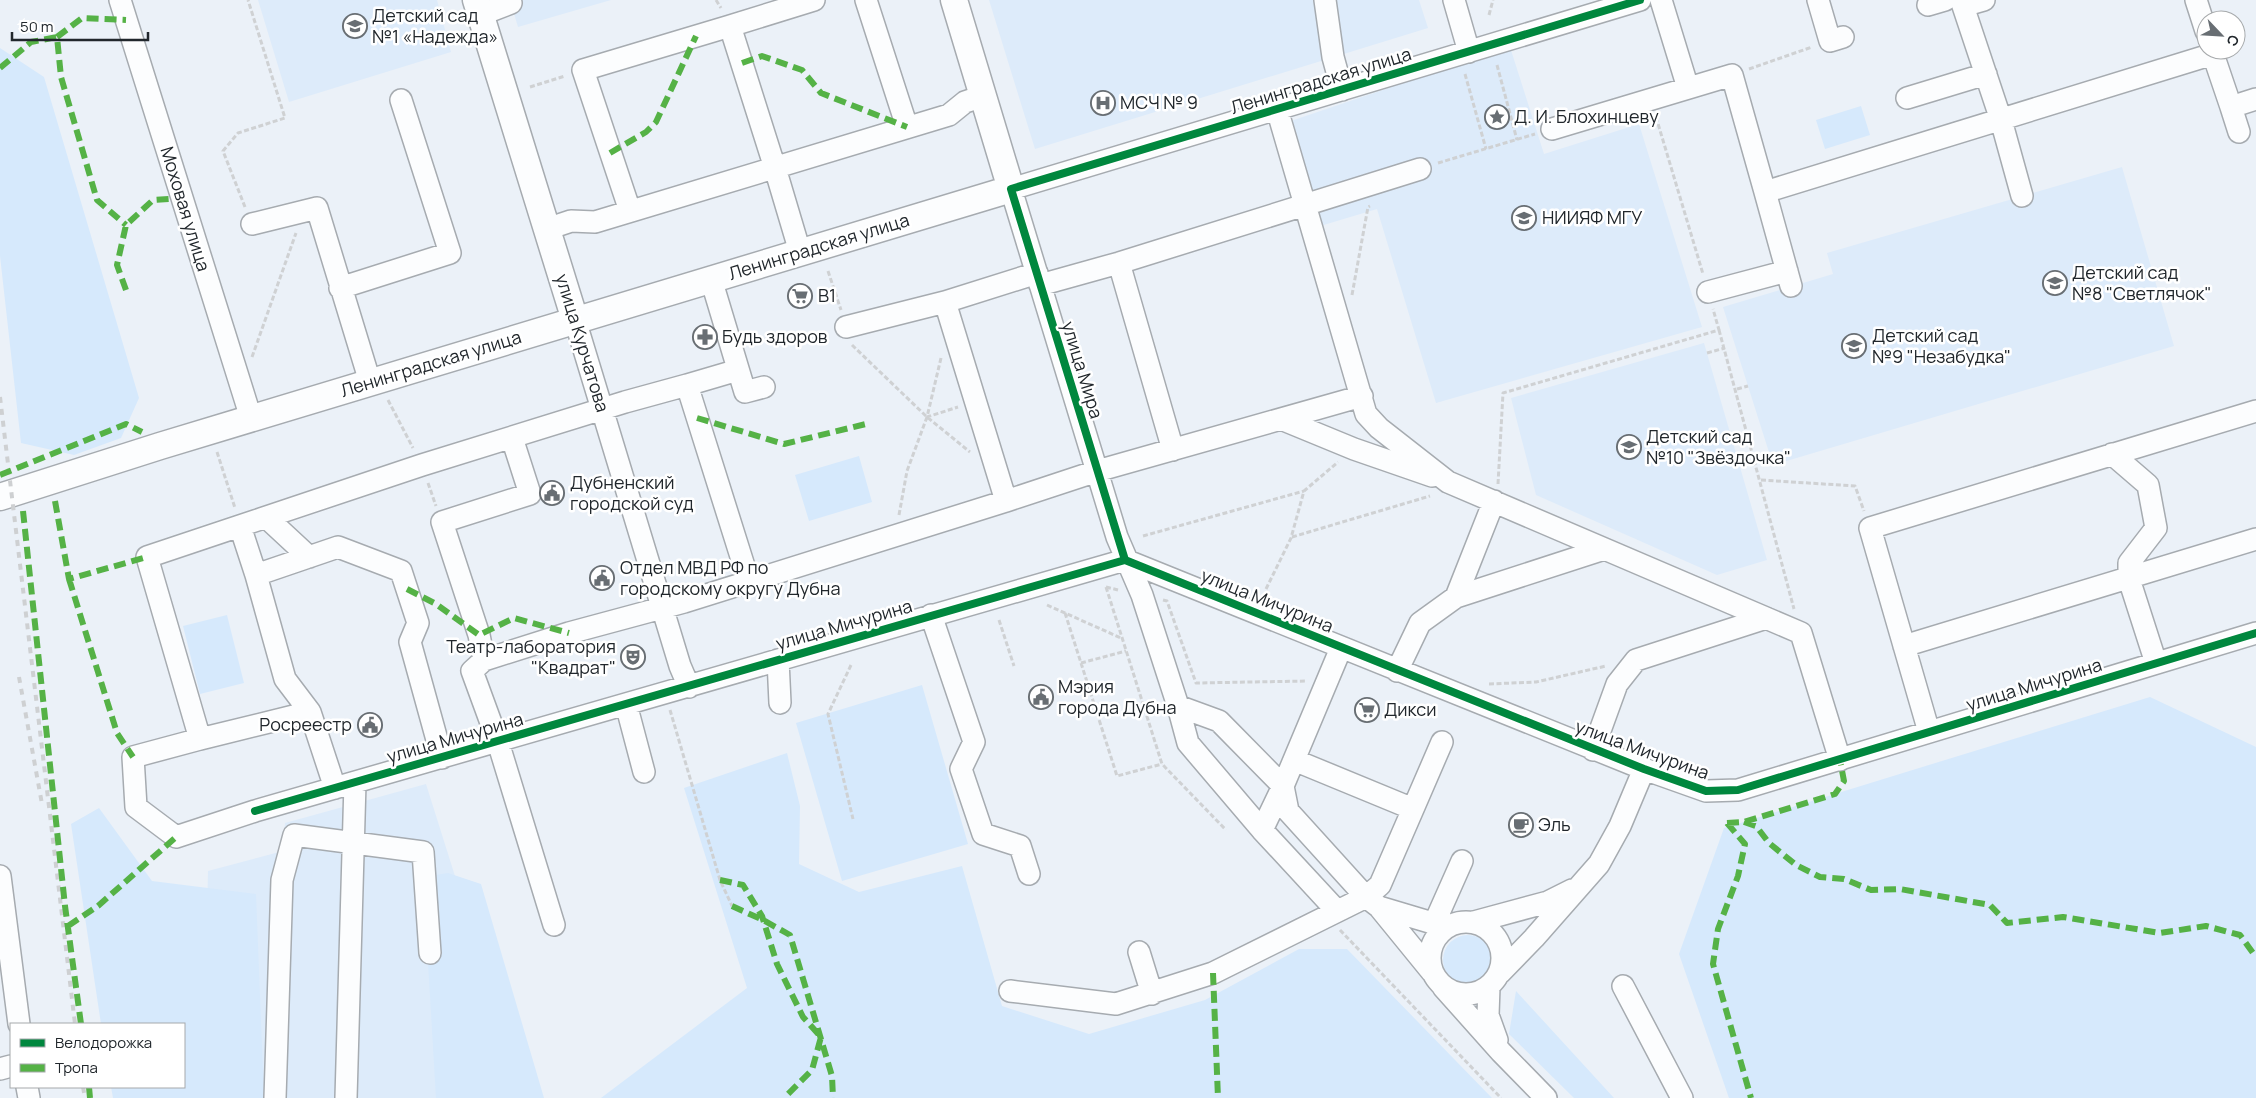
<svg xmlns="http://www.w3.org/2000/svg" width="2256" height="1098" font-family="Manrope,sans-serif">
	<style>
		.built { fill: #ddebfa }
		.green { fill: #d6e9fc }
		.lines { fill: none; stroke-linecap: round; stroke-linejoin: round }
		.minor-casing { stroke: #a6abb0; stroke-width: 24 }
		.major-casing { stroke: #a6abb0; stroke-width: 29 }
		.path { stroke: #cfd1d3; stroke-width: 3; stroke-dasharray: 5 2.5; stroke-linecap: butt }
		.minor { stroke: #fcfdfe; stroke-width: 21 }
		.major { stroke: #fcfdfe; stroke-width: 26 }
		.rail { stroke: #ced0d2; stroke-width: 4; stroke-dasharray: 6 6; stroke-linecap: butt }
		.quiet { stroke: #55b246; stroke-width: 6; stroke-dasharray: 12 6; stroke-linecap: butt }
		.cycleway-casing { stroke: #fff; stroke-width: 11 }
		.cycleway { stroke: #00873e; stroke-width: 8 }
		.labels { text-anchor: middle; stroke-width: 5; stroke-linejoin: round; paint-order: stroke }
		.poi-label { font-size: 18px; fill: #21272c; stroke: #fff; text-anchor: start }
		.street-label { font-size: 18px; fill: #21272c; stroke: #fff }
	</style>
	<rect width="100%" height="100%" fill="#ebf1f8"/>
	<path class="built" d="M 258,0 L 437,0 L 451,52 L 289,102 Z
		M 510,0 L 611,0 L 518,27 Z
		M 989,0 L 1419,0 L 1428,28 L 1035,149 Z
		M 1510,47 L 1544,154 L 1639,124 L 1702,327 L 1436,403 L 1377,209 L 1317,227 L 1285,123 Z
		M 2122,167 L 2174,346 L 1773,465 L 1723,307 L 1833,274 L 1827,253 Z
		M 1704,343 L 1767,560 L 1717,575 L 1536,495 L 1511,398 Z
		M 426,784 L 483,965 L 441,1098 L 203,1098 L 208,871 L 283,851 L 285,823 Z"/>
	<path class="green" d="M 0,48 L 44,77 L 139,398 L 121,438 L 74,455 L 21,443 L 0,256 Z
		M 1861,106 L 1870,135 L 1825,149 L 1816,120 Z
		M 859,456 L 872,502 L 809,521 L 795,475 Z
		M 227,615 L 244,683 L 200,694 L 183,626 Z
		M 922,685 L 968,844 L 842,881 L 796,723 Z
		M 2150,697 L 2256,747 L 2256,1098 L 1729,1098 L 1679,954 L 1724,828 Z
		M 787,753 L 800,806 L 799,864 L 859,892 L 962,866 L 1002,1006 L 1089,1034 L 1205,1000 L 1299,949 L 1347,949 L 1492,1098 L 601,1098 L 747,988 L 684,788 Z
		M 99,808 L 152,881 L 256,894 L 264,1098 L 113,1098 L 111,1087 L 184,1087 L 184,1024 L 101,1024 L 71,824 Z
		M 448,873 L 481,884 L 544,1098 L 436,1098 L 423,877 Z
		M1443 960a25 25 0 1 1 50 0a25 25 0 1 1-50 0Z
		M 1516,991 L 1614,1098 L 1574,1098 L 1509,1034 Z"/>
	<g class="lines">
		<defs>
			<path id="minor" d="M 120,0 L 251,418
				M 866,0 L 907,127
				M 1325,0 L 1333,57 L 1342,90
				M 1454,0 L 1469,52
				M 1661,0 L 1688,88
				M 1818,0 L 1830,41 L 1843,37
				M 1961,0 L 2001,120 L 2022,196
				M 2196,0 L 2206,31
				M 1928,5 L 1945,0
				M 1963,6 L 1984,0
				M 480,15 L 511,3
				M 1907,98 L 1986,74
				M 2231,107 L 2239,132
				M 1277,109 L 1366,414 L 1379,428 L 1448,482 L 1801,633 L 1840,760
				M 1552,129 L 1732,75 L 1765,192 L 2213,54 L 2231,107 L 2256,99
				M 1765,192 L 1791,286
				M 630,211 L 583,70 L 730,26
				M 252,224 L 317,208 L 370,382
				M 547,229 L 571,221 L 595,222 L 949,115 L 965,102 L 983,96
				M 800,252 L 775,168 L 730,26 L 814,0
				M 1119,263 L 1173,450
				M 711,279 L 745,392 L 764,387
				M 1040,285 L 1119,263 L 1420,169
				M 340,288 L 450,253 L 401,100
				M 1708,292 L 1787,271
				M 575,320 L 680,666 L 689,687
				M 846,327 L 945,302
				M 687,385 L 738,370
				M 1281,419 L 1354,449 L 1432,476
				M 512,438 L 530,494 L 442,522 L 479,635 L 484,660 L 569,633 L 684,602 L 1006,501 L 945,302 L 1037,273
				M 2112,454 L 2148,485 L 2156,528 L 2129,563 L 2129,579 L 2156,663
				M 1006,501 L 1097,471 L 1362,396
				M 267,518 L 309,557
				M 240,526 L 256,575 L 338,547 L 401,571 L 418,623 L 410,642 L 442,758
				M 256,575 L 285,679 L 310,712
				M 1456,597 L 1494,501
				M 931,615 L 974,742 L 961,769 L 983,834 L 1020,846 L 1029,874
				M 1904,646 L 2256,539
				M 1341,648 L 1283,786 L 1288,811 L 1366,897 L 1379,907 L 1432,972
				M 484,660 L 472,671 L 498,742 L 554,925
				M 778,660 L 780,703
				M 1397,671 L 1420,623 L 1456,597 L 1604,549
				M 626,704 L 644,772
				M 1178,706 L 1219,721 L 1283,786 L 1262,830
				M 1929,732 L 1870,528 L 2256,411
				M 200,739 L 133,757 L 136,807 L 176,837 L 255,811 L 1125,560 L 1644,769 L 1706,791 L 1738,790 L 2256,633
				M 1593,750 L 1617,684 L 1636,660 L 1766,618
				M 335,788 L 310,712 L 200,739 L 147,557 L 422,465 L 625,402 L 687,385 L 749,582
				M 1413,809 L 1442,742
				M 0,876 L 19,1024
				M 1379,907 L 1446,927
				M 1337,911 L 1262,830 L 1188,743 L 1178,706 L 1142,595 L 1117,537 L 1011,189 L 1640,0
				M1430 958a36 36 0 1 1 72 0a36 36 0 1 1-72 0Z
				M 1474,922 L 1548,902 L 1572,890
				M 1434,924 L 1462,861
				M 1139,952 L 1152,994
				M 1500,973 L 1534,938 L 1599,864 L 1620,826 L 1644,769
				M 1623,986 L 1682,1098
				M 1443,987 L 1501,1052 L 1546,1098
				M 1489,987 L 1488,1015 L 1497,1040
				M 1010,991 L 1116,1004 L 1213,973 L 1366,897 L 1380,885 L 1413,809 L 1294,760
				M 0,1069 L 11,1066
				M 27,1087 L 29,1098
				M 275,1098 L 282,880 L 294,835 L 423,852 L 430,953
				M 346,1098 L 355,783"/>
			<path id="major" d="M 476,0 L 575,320
				M 0,497 L 160,446 L 1011,189 L 954,0"/>
		</defs>
		<use href="#minor" class="minor-casing"/>
		<use href="#major" class="major-casing"/>
		<path class="path" d="M 716,0 L 721,8
			M 1489,15 L 1493,0
			M 1497,65 L 1517,140
			M 1749,69 L 1812,47
			M 1465,74 L 1486,149
			M 530,87 L 565,76
			M 1656,117 L 1703,274
			M 1438,163 L 1535,134
			M 245,207 L 223,151 L 238,133 L 285,118 L 248,0
			M 828,271 L 841,310
			M 1352,295 L 1368,207 L 1370,206
			M 1719,330 L 1794,609
			M 852,345 L 927,417 L 970,452
			M 1707,353 L 1725,348
			M 252,357 L 296,233
			M 941,358 L 927,417 L 958,407
			M 1737,389 L 1748,386
			M 388,400 L 413,448
			M 217,452 L 235,508
			M 1761,480 L 1855,486 L 1864,511
			M 428,483 L 436,506
			M 1498,484 L 1503,393 L 1719,330 L 1713,309
			M 899,515 L 907,471 L 927,417
			M 1143,536 L 1304,491
			M 1292,537 L 1430,496
			M 1106,587 L 1162,764 L 1226,830
			M 1106,587 L 1118,590
			M 1266,589 L 1291,538 L 1304,491 L 1338,462
			M 1163,600 L 1167,601 L 1196,683 L 1307,681
			M 1047,605 L 1121,638
			M 1065,613 L 1081,663 L 1126,651
			M 999,620 L 1014,666
			M 1081,663 L 1117,776 L 1162,764
			M 851,665 L 828,714 L 853,819
			M 1489,684 L 1536,682 L 1606,666
			M 670,710 L 720,880 L 732,906
			M 1340,930 L 1501,1098"/>
		<use href="#minor" class="minor"/>
		<use href="#major" class="major"/>
		<path class="rail" d="M 0,397 L 75,1024
			M 19,677 L 42,804
			M 83,1087 L 85,1098"/>
		<path class="quiet" d="M 57,37 L 82,18 L 126,20
			M 742,63 L 762,56 L 802,70 L 821,93 L 907,127
			M 0,68 L 31,42 L 57,37 L 61,77 L 97,200 L 126,225
			M 610,153 L 646,132 L 656,122 L 696,36
			M 126,290 L 117,265 L 126,225 L 153,200 L 182,198
			M 697,418 L 784,444 L 870,423
			M 0,475 L 126,424 L 142,432
			M 55,501 L 69,579 L 147,557
			M 23,511 L 65,906 L 81,1024
			M 69,579 L 117,733 L 133,757
			M 407,589 L 436,604 L 479,635 L 514,618 L 569,633
			M 1744,822 L 1756,826 L 1769,843 L 1796,865 L 1820,877 L 1844,879 L 1871,890 L 1900,889 L 1990,905 L 2007,923 L 2063,917 L 2160,933 L 2206,926 L 2240,935 L 2256,957
			M 1727,823 L 1745,844 L 1738,876 L 1718,929 L 1713,964 L 1751,1098
			M 1727,823 L 1744,822 L 1835,794 L 1844,781 L 1840,760
			M 720,880 L 743,885 L 762,916 L 777,964 L 803,1017 L 821,1037 L 812,1070 L 784,1098
			M 732,906 L 763,920 L 790,935 L 832,1076 L 833,1098
			M 68,926 L 98,906 L 176,837
			M 1213,973 L 1218,1098
			M 89,1087 L 90,1098"/>
		<defs>
			<path id="cycleway" d="M 1125,560 L 1011,189 L 1640,0
				M 255,811 L 1125,560 L 1644,769 L 1706,791 L 1738,790 L 2256,633"/>
		</defs>
		<use href="#cycleway" class="cycleway-casing"/>
		<use href="#cycleway" class="cycleway"/>
	</g>
	<defs>
		<symbol id="school-ring" viewBox="-11 -11 22 22"><circle r="9.5" fill="#fff" stroke="#686e73" stroke-width="1.5"/><path d="M0-5L7-2L0 1L-7-2ZM-4 1L0 2.5L4 1V4Q0 6-4 4Z" fill="#686e73"/></symbol>
		<symbol id="hospital-ring" viewBox="-11 -11 22 22"><circle r="9.5" fill="#fff" stroke="#686e73" stroke-width="1.5"/><path d="M-5-5h3v3.5h4V-5h3V5h-3V1.5h-4V5h-3Z" fill="#686e73"/></symbol>
		<symbol id="sight-ring" viewBox="-11 -11 22 22"><circle r="9.5" fill="#fff" stroke="#686e73" stroke-width="1.5"/><path d="M0-6L1.8-2.2L6-1.7L2.9 1.2L3.7 5.4L0 3.3L-3.7 5.4L-2.9 1.2L-6-1.7L-1.8-2.2Z" fill="#686e73"/></symbol>
		<symbol id="university-ring" viewBox="-11 -11 22 22"><circle r="9.5" fill="#fff" stroke="#686e73" stroke-width="1.5"/><path d="M0-5L7-2L0 1L-7-2ZM-4 1L0 2.5L4 1V4Q0 6-4 4Z" fill="#686e73"/></symbol>
		<symbol id="supermarket-ring" viewBox="-11 -11 22 22"><circle r="9.5" fill="#fff" stroke="#686e73" stroke-width="1.5"/><path d="M-6-5.5h2.5l.6 2H6L4.5 2H-2.5L-4.4-4H-6ZM-1.5 3.2a1.3 1.3 0 1 0 .1 0ZM3 3.2a1.3 1.3 0 1 0 .1 0Z" fill="#686e73"/></symbol>
		<symbol id="pharmacy-ring" viewBox="-11 -11 22 22"><circle r="9.5" fill="#fff" stroke="#686e73" stroke-width="1.5"/><path d="M-2-6h4v4h4v4h-4v4h-4v-4h-4v-4h4Z" fill="#686e73"/></symbol>
		<symbol id="civic-ring" viewBox="-11 -11 22 22"><circle r="9.5" fill="#fff" stroke="#686e73" stroke-width="1.5"/><path d="M-.6-6.5H3V-4.5H.6V-3L4-1V1h2V6H-6V1h2V-1L-.6-3ZM-1.2 2.5V6h2.4V2.5Z" fill="#686e73"/></symbol>
		<symbol id="theatre-ring" viewBox="-11 -11 22 22"><circle r="9.5" fill="#fff" stroke="#686e73" stroke-width="1.5"/><path d="M-5-5.5Q0-4 5-5.5V0Q5 5 0 6Q-5 5-5 0ZM-3.3-2.5H-1v1.5H-3.3ZM1-2.5H3.3v1.5H1ZM-2.8 1Q0 5.5 2.8 1Z" fill="#686e73"/></symbol>
		<symbol id="cafe-ring" viewBox="-11 -11 22 22"><circle r="9.5" fill="#fff" stroke="#686e73" stroke-width="1.5"/><path d="M-5.5-4.5H6V0H3Q3 3.5 0 3.5H-2.5Q-5.5 3.5-5.5 0ZM3-3.2v2h1.7v-2ZM-6 4.5H4V6H-6Z" fill="#686e73"/></symbol>
	</defs>
	<g fill-rule="evenodd">
		<use href="#school-ring" x="341" y="12" width="28" height="28"/>
		<use href="#hospital-ring" x="1089" y="89" width="28" height="28"/>
		<use href="#sight-ring" x="1483" y="103" width="28" height="28"/>
		<use href="#university-ring" x="1510" y="204" width="28" height="28"/>
		<use href="#school-ring" x="2041" y="269" width="28" height="28"/>
		<use href="#supermarket-ring" x="786" y="282" width="28" height="28"/>
		<use href="#pharmacy-ring" x="691" y="323" width="28" height="28"/>
		<use href="#school-ring" x="1840" y="332" width="28" height="28"/>
		<use href="#school-ring" x="1615" y="433" width="28" height="28"/>
		<use href="#civic-ring" x="538" y="479" width="28" height="28"/>
		<use href="#civic-ring" x="588" y="564" width="28" height="28"/>
		<use href="#theatre-ring" x="619" y="643" width="28" height="28"/>
		<use href="#civic-ring" x="1027" y="683" width="28" height="28"/>
		<use href="#supermarket-ring" x="1353" y="696" width="28" height="28"/>
		<use href="#civic-ring" x="356" y="711" width="28" height="28"/>
		<use href="#cafe-ring" x="1507" y="811" width="28" height="28"/>
	</g>
	<g class="labels">
		<g class="poi-label">
			<text x="372" y="22">Детский сад<tspan x="372" dy="21">№1 «Надежда»</tspan></text>
			<text x="1120" y="109">МСЧ № 9</text>
			<text x="1514" y="123">Д. И. Блохинцеву</text>
			<text x="1542" y="224">НИИЯФ МГУ</text>
			<text x="2072" y="279">Детский сад<tspan x="2072" dy="21">№8 "Светлячок"</tspan></text>
			<text x="818" y="302">В1</text>
			<text x="1872" y="342">Детский сад<tspan x="1872" dy="21">№9 "Незабудка"</tspan></text>
			<text x="722" y="343">Будь здоров</text>
			<text x="1646" y="443">Детский сад<tspan x="1646" dy="21">№10 "Звёздочка"</tspan></text>
			<text x="570" y="489">Дубненский<tspan x="570" dy="21">городской суд</tspan></text>
			<text x="620" y="574">Отдел МВД РФ по<tspan x="620" dy="21">городскому округу Дубна</tspan></text>
			<text x="616" y="653" text-anchor="end">Театр-лаборатория<tspan x="616" dy="21">"Квадрат"</tspan></text>
			<text x="1058" y="693">Мэрия<tspan x="1058" dy="21">города Дубна</tspan></text>
			<text x="1384" y="716">Дикси</text>
			<text x="352" y="731" text-anchor="end">Росреестр</text>
			<text x="1538" y="831">Эль</text>
		</g>
		<g class="street-label">
			<text transform="translate(1321 81) rotate(-17)" y="6">Ленинградская улица</text>
			<text transform="translate(185 209) rotate(73)" y="6">Моховая улица</text>
			<text transform="translate(819 247) rotate(-17)" y="6">Ленинградская улица</text>
			<text transform="translate(582 343) rotate(73)" y="6">улица Курчатова</text>
			<text transform="translate(431 364) rotate(-17)" y="6">Ленинградская улица</text>
			<text transform="translate(1082 370) rotate(73)" y="6">улица Мира</text>
			<text transform="translate(1267 601) rotate(22)" y="6">улица Мичурина</text>
			<text transform="translate(844 625) rotate(-16)" y="6">улица Мичурина</text>
			<text transform="translate(2034 685) rotate(-17)" y="6">улица Мичурина</text>
			<text transform="translate(455 738) rotate(-16)" y="6">улица Мичурина</text>
			<text transform="translate(1642 750) rotate(20)" y="6">улица Мичурина</text>
		</g>
	</g>
	<rect x="10" y="1023" width="175" height="65" fill="#ffffff" stroke="#a6a9ab"/>
	<rect x="20" y="1039" width="25" height="8" fill="#00873e" stroke="#a6a9ab"/>
	<text x="55" y="1048" font-size="15" fill="#21272c">Велодорожка</text>
	<rect x="20" y="1064" width="25" height="8" fill="#55b246" stroke="#a6a9ab"/>
	<text x="55" y="1073" font-size="15" fill="#21272c">Тропа</text>
	<g transform="translate(2221 35) rotate(115)"><circle r="24" fill="#ffffff" stroke="#a6a9ab"/>
	<path d="M0-4L9 19L0 12L-9 19Z" fill="#686e73"/>
	<text y="-8" font-size="14" font-weight="bold" text-anchor="middle" fill="#21272c">С</text>
	</g>
	<path d="M12 32v8h136v-8" fill="none" stroke="#21272c" stroke-width="2.5"/>
	<text x="20" y="32" font-size="15" fill="#21272c" stroke="#ffffff" stroke-width="4" paint-order="stroke">50 m</text>
</svg>
